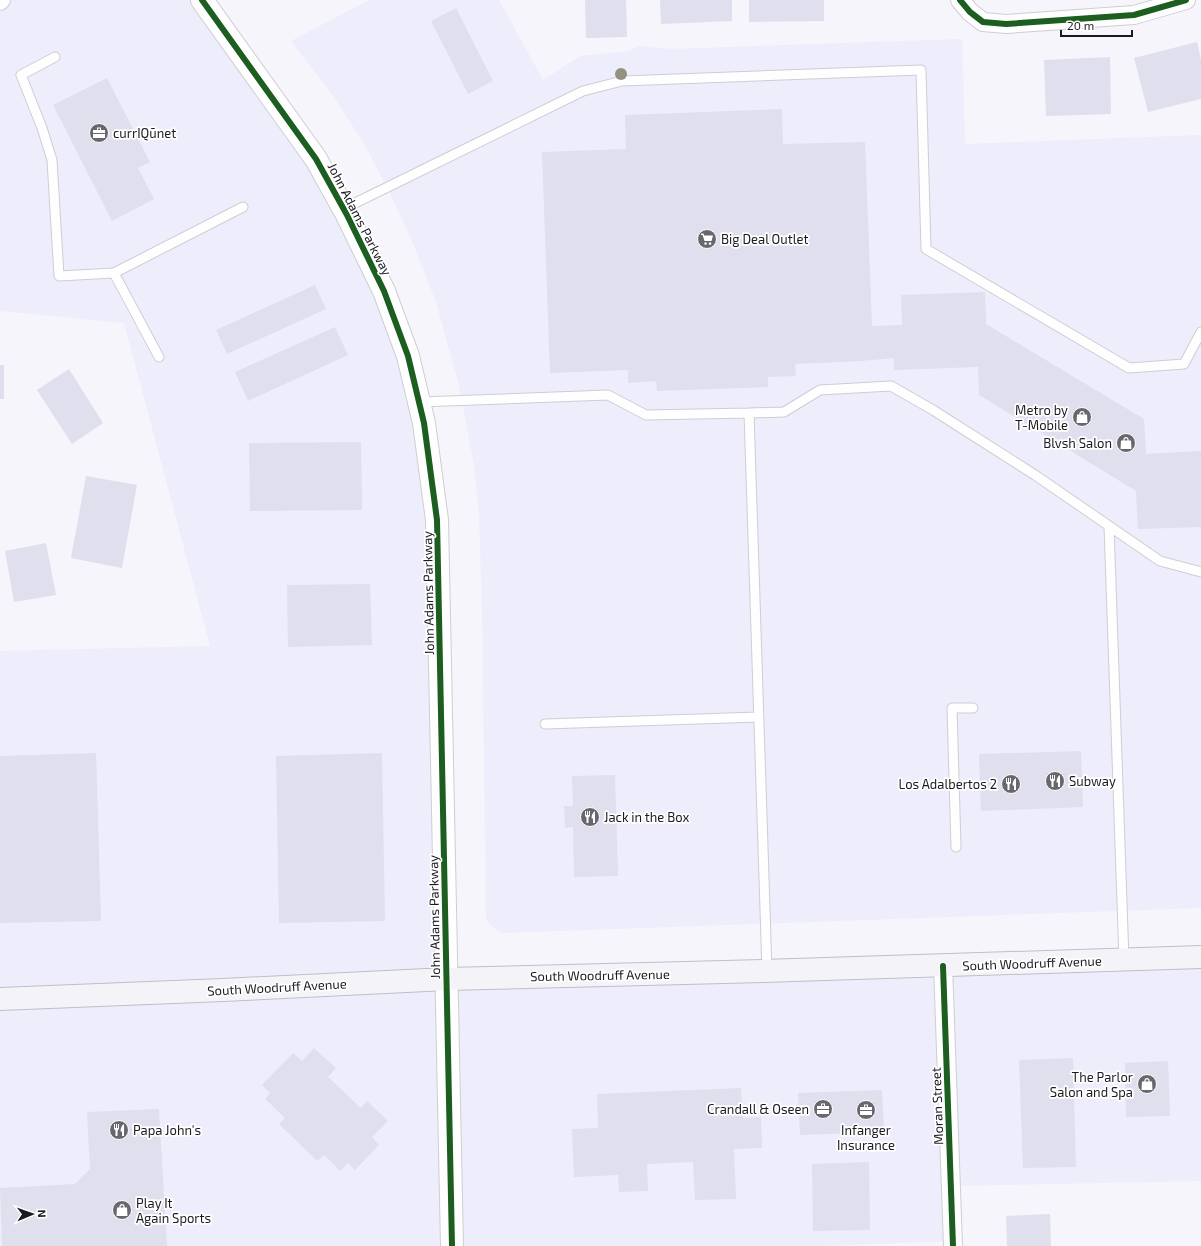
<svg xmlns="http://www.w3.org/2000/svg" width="1201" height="1246" font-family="'Exo 2',sans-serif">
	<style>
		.built { fill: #eeedfc }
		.building { fill: #e0dfed }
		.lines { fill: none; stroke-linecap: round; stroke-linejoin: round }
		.service-casing { stroke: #cecdd4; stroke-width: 11 }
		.minor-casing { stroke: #cecdd4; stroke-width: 20 }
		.tertiary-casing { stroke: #cecdd4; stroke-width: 24 }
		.primary-casing { stroke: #bfbec8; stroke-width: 24 }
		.service { stroke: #fefefe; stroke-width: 9 }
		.minor { stroke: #fefefe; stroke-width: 18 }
		.tertiary { stroke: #fefefe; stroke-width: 22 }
		.primary { stroke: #f4f4f8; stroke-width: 22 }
		.cycleway-casing { stroke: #fff; stroke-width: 8 }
		.cycleway { stroke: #1b5e20; stroke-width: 6 }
		.tree { fill: #94917f }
		.labels { text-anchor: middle; stroke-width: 3.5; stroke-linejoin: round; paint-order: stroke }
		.poi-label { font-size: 13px; fill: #1a1a21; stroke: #fff; text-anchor: start }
		.street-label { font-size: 13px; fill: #1a1a21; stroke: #fff }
	</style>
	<rect width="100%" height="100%" fill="#f5f5fb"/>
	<path class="built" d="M 1,0 L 203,0 L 245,61 L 384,291 L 437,520 L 447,979 L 1201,957 L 1201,1181 L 951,1186 L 953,1241 L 823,1246 L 0,1246 L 0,651 L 210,646 L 124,323 L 0,311 L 0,1 Z
		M 369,0 L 499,0 L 543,80 L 580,56 L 628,51 L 640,46 L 671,49 L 962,39 L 965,144 L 1201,135 L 1201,908 L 502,933 L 493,927 L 486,920 L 482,611 L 479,512 L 474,466 L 459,385 L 436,302 L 414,246 L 395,204 L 365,145 L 333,96 L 291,41 Z"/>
	<path class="building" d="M 585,0 L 626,0 L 627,37 L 586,38 Z
		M 660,0 L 732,0 L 732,21 L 661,24 Z
		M 749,0 L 824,0 L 824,21 L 749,22 Z
		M 456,8 L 493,81 L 468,94 L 431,21 Z
		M 1197,42 L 1201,60 L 1201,99 L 1148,112 L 1134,58 Z
		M 1110,57 L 1111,114 L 1046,116 L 1044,60 Z
		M 107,78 L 150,162 L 138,168 L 154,199 L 112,221 L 53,105 Z
		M 782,109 L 783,144 L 865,142 L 872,326 L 902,325 L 901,295 L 985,292 L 986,324 L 1144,419 L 1146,454 L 1201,451 L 1201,527 L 1138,529 L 1136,491 L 979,395 L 978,367 L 894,370 L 894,358 L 861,361 L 795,364 L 796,376 L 768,377 L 768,387 L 657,391 L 656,381 L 628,383 L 628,370 L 550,373 L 542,152 L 626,149 L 625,115 Z
		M 315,285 L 326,309 L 227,354 L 216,330 Z
		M 335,327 L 348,355 L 248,401 L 235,372 Z
		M 0,365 L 4,365 L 4,399 L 0,399 Z
		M 69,369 L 103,423 L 72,444 L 37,390 Z
		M 361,442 L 362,510 L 250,511 L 249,443 Z
		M 86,476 L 137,485 L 122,568 L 71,558 Z
		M 46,543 L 56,595 L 14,602 L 5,551 Z
		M 370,584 L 372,645 L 288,647 L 287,585 Z
		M 1081,751 L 1083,807 L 981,811 L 979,754 Z
		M 96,753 L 101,921 L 0,923 L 0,756 Z
		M 382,753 L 385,921 L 279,923 L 276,756 Z
		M 615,775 L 618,876 L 574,877 L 573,827 L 565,828 L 564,806 L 573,806 L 572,776 Z
		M 314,1048 L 336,1068 L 328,1077 L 361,1108 L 367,1101 L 388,1121 L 372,1137 L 379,1145 L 355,1170 L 348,1163 L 340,1171 L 324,1155 L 317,1161 L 279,1124 L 285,1118 L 265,1099 L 270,1093 L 262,1085 L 293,1053 L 302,1061 Z
		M 1073,1058 L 1076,1167 L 1023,1168 L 1019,1060 Z
		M 1168,1061 L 1170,1116 L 1126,1117 L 1125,1063 Z
		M 741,1088 L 743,1118 L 761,1117 L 762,1148 L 734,1149 L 736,1199 L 695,1200 L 693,1162 L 647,1164 L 648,1191 L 619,1192 L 618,1175 L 574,1177 L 572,1129 L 598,1128 L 597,1094 Z
		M 882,1090 L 884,1132 L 800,1135 L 798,1093 Z
		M 159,1109 L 167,1246 L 2,1246 L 0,1188 L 75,1184 L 90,1169 L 87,1112 Z
		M 869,1162 L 870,1230 L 813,1231 L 812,1164 Z
		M 1050,1214 L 1051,1246 L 1007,1246 L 1006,1216 Z"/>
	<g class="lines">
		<defs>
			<path id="service" d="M 55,57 L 21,75 L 42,128 L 52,160 L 59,276 L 114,273 L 243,207
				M 343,209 L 583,91 L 622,81 L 921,70 L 926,249 L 1129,368 L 1184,364 L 1201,332
				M 114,273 L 159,357
				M 419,402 L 608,395 L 646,415 L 749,413 L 784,412 L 820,390 L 891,386 L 933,410 L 1035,475 L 1160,561 L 1201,572
				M 749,413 L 767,971
				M 1109,526 L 1124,960
				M 545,724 L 759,717
				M 956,847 L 952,708 L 973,708"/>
			<path id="minor" d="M 960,0 L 970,12 L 983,22 L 1006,24 L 1134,15 L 1186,0
				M 0,1 L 1,0
				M 943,966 L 953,1246"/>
			<path id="tertiary" d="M 202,0 L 316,159 L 347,215 L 384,291 L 408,356 L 424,423 L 437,520 L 452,1246"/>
			<path id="primary" d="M 0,999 L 223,990 L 447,979 L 763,971 L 1201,957"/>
		</defs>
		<use href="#service" class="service-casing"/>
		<use href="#minor" class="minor-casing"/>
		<use href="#tertiary" class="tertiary-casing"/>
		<use href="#primary" class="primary-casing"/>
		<use href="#service" class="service"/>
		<use href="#minor" class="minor"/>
		<use href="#tertiary" class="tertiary"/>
		<use href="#primary" class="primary"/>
		<defs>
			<path id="cycleway" d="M 202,0 L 316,159 L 347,215 L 384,291 L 408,356 L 424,423 L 437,520 L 452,1246
				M 960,0 L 970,12 L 983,22 L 1006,24 L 1134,15 L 1186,0
				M 943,966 L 953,1246"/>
		</defs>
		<use href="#cycleway" class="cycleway-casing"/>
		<use href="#cycleway" class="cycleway"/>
	</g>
	<circle class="tree" cx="621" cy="74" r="6"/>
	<defs>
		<symbol id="office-disc" viewBox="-11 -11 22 22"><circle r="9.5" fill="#67676d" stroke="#fff"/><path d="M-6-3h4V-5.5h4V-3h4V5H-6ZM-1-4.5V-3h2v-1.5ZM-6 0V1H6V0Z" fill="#fff"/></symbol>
		<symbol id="supermarket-disc" viewBox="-11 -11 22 22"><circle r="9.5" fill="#67676d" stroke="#fff"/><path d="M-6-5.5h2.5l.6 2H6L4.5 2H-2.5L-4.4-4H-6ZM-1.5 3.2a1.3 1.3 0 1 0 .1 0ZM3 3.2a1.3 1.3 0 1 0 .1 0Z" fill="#fff"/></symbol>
		<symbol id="shop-disc" viewBox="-11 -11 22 22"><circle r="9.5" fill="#67676d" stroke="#fff"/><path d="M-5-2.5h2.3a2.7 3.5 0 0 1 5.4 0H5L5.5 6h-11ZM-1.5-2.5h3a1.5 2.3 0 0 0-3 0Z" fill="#fff"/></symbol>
		<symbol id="restaurant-disc" viewBox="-11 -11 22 22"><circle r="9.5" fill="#67676d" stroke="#fff"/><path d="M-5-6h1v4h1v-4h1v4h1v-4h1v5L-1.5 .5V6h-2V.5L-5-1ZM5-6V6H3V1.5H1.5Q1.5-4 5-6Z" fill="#fff"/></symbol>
	</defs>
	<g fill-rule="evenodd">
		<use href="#office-disc" x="88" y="122" width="22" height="22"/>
		<use href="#supermarket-disc" x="696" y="228" width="22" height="22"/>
		<use href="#shop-disc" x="1071" y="406" width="22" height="22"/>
		<use href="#shop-disc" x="1115" y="432" width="22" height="22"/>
		<use href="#restaurant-disc" x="1044" y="770" width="22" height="22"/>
		<use href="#restaurant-disc" x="1000" y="773" width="22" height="22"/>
		<use href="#restaurant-disc" x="579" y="806" width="22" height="22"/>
		<use href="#shop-disc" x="1136" y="1073" width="22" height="22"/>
		<use href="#office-disc" x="812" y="1098" width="22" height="22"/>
		<use href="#office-disc" x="855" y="1099" width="22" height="22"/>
		<use href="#restaurant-disc" x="108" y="1119" width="22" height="22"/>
		<use href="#shop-disc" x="111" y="1199" width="22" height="22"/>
	</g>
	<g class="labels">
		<g class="poi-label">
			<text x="113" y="138">currIQūnet</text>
			<text x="721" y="244">Big Deal Outlet</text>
			<text x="1068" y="415" text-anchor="end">Metro by<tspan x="1068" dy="15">T-Mobile</tspan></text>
			<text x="1112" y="448" text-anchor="end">Blvsh Salon</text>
			<text x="1069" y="786">Subway</text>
			<text x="997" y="789" text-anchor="end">Los Adalbertos 2</text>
			<text x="604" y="822">Jack in the Box</text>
			<text x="1133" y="1082" text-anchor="end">The Parlor<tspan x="1133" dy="15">Salon and Spa</tspan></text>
			<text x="809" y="1114" text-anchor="end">Crandall &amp; Oseen</text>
			<text x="133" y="1135">Papa John's</text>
			<text x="866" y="1135" text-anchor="middle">Infanger<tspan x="866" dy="15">Insurance</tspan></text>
			<text x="136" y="1208">Play It<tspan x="136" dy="15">Again Sports</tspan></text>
		</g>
		<g class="street-label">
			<text transform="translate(360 219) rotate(63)" y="5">John Adams Parkway</text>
			<text transform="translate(428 593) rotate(-91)" y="5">John Adams Parkway</text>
			<text transform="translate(434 917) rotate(-91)" y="5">John Adams Parkway</text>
			<text transform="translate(1032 963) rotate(-2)" y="5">South Woodruff Avenue</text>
			<text transform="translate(600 975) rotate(-1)" y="5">South Woodruff Avenue</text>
			<text transform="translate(277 987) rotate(-3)" y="5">South Woodruff Avenue</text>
			<text transform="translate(937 1106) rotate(-92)" y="5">Moran Street</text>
		</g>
	</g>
	<g transform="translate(32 1214) rotate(88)" stroke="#ffffff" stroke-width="3" paint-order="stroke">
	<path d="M0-3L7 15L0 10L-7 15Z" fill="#1a1a21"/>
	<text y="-6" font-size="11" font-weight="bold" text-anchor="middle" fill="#1a1a21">N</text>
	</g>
	<path d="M1061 30v6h71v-6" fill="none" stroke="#1a1a21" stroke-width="2"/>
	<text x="1067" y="30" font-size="12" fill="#1a1a21" stroke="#ffffff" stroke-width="3" paint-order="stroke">20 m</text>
</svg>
